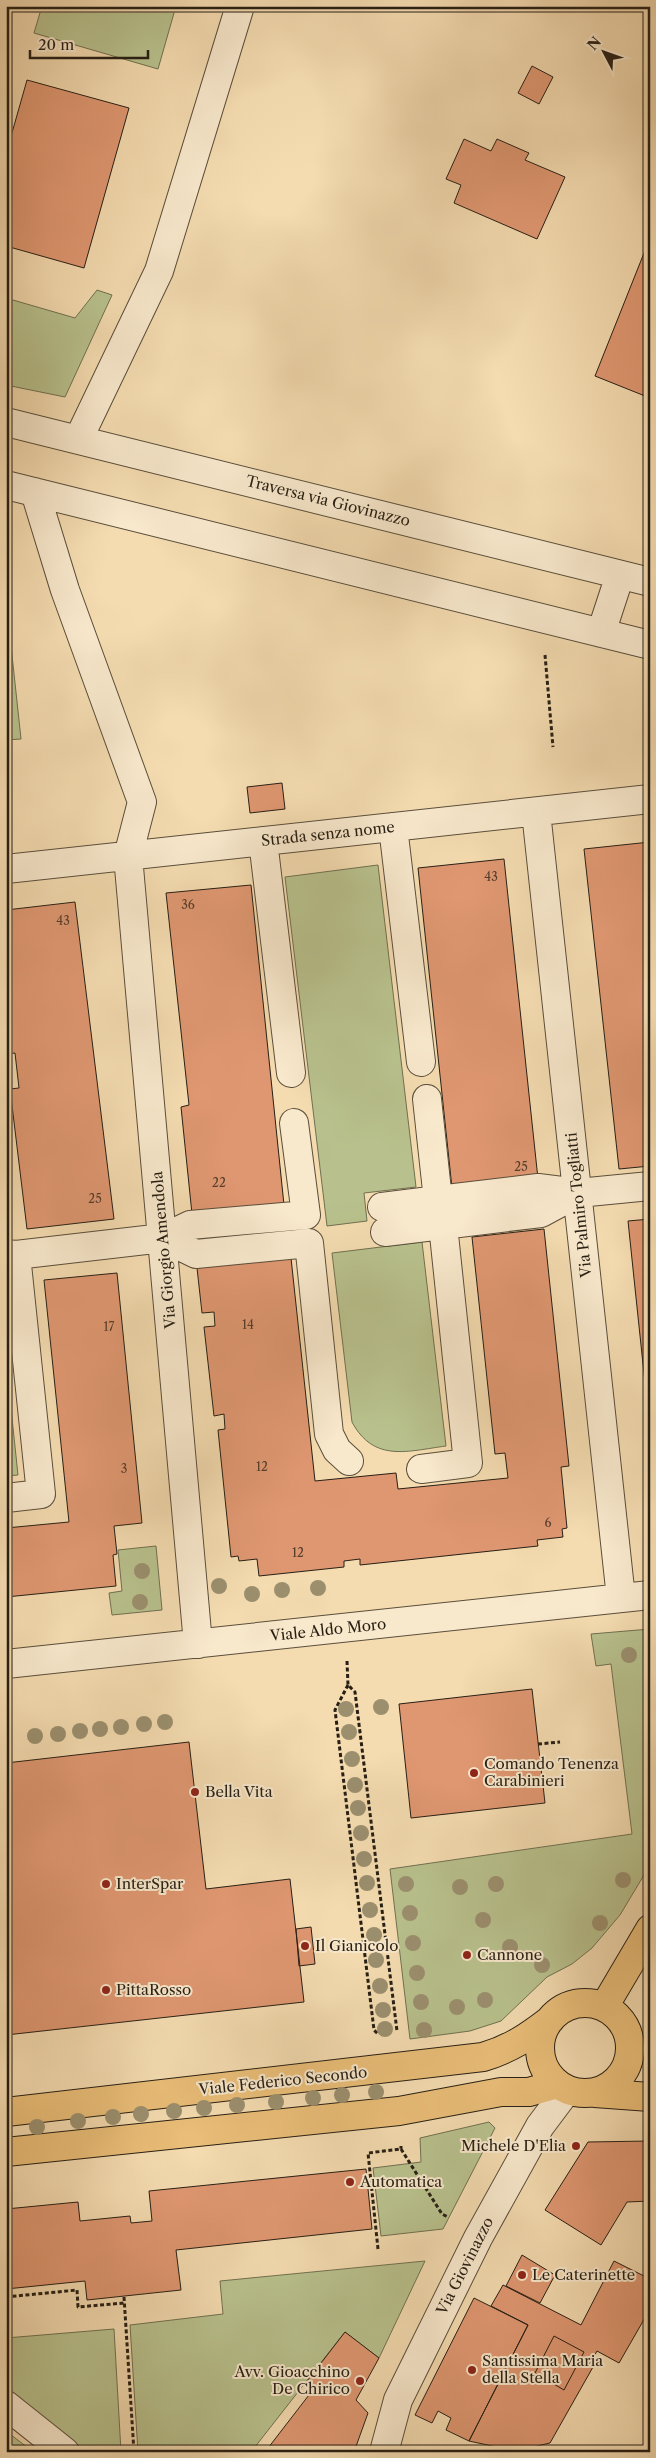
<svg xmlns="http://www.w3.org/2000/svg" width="656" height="2458" font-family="'Libre Caslon Text',serif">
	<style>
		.green { fill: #b8c18d; stroke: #707050 }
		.building { fill: #df9771; stroke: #271f14 }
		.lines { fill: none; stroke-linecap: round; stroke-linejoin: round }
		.minor-casing { stroke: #5a4e3b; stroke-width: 30 }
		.major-casing { stroke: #271f14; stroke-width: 30 }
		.path { stroke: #271f14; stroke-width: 3; stroke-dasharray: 4 2.5; stroke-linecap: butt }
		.minor { stroke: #f8e8cc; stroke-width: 28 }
		.major { stroke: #eabe78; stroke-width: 28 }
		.tree { fill: #9b8f6e }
		.poi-dot { fill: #8f2418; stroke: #f8e8cc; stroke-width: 2 }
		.labels { text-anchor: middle; stroke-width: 4; stroke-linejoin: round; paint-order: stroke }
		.number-label { font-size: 12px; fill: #553d2b }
		.street-label { font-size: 15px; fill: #271f14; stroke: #f8e8cc }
		.poi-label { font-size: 15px; fill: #271f14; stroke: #f8e8cc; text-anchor: start }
	</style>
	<rect width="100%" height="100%" fill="#f4dbb0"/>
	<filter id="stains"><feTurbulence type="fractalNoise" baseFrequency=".004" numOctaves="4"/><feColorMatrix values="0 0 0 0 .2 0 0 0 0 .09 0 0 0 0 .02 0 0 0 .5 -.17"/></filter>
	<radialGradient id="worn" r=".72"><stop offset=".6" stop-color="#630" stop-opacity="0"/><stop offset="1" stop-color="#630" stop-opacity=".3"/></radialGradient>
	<path class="green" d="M 42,6 L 176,6 L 158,69 L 34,33 Z
		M 97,290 L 112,295 L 65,397 L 6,385 L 6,298 L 75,318 Z
		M 6,599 L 21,739 L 6,740 Z
		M 378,865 L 416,1187 L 364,1193 L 367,1221 L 327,1226 L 285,877 Z
		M 422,1242 L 446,1446 C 408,1451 374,1463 352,1422 L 332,1253 Z
		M 6,1361 L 18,1475 L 6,1476 Z
		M 156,1546 L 162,1610 L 112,1615 L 109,1593 L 122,1591 L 118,1550 Z
		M 650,1629 L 650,1865 L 620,1915 L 592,1948 L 572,1964 L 547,1977 L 501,2021 L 470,2031 L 410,2039 L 390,1869 L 632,1834 L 611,1664 L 596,1666 L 591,1634 Z
		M 489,2122 L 495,2128 L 443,2229 L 381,2236 L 373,2168 L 421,2162 L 420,2138 Z
		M 425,2261 L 379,2358 L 345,2332 L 251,2452 L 138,2452 L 130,2325 L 223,2314 L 220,2281 Z
		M 114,2329 L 121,2452 L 86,2452 L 8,2389 L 6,2338 Z
		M 6,2431 L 32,2451 L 6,2452 Z"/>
	<path class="building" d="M 532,66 L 553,77 L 539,104 L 518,93 Z
		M 27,80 L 129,108 L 84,268 L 6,246 L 6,154 Z
		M 464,139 L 491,151 L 497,139 L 529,153 L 525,160 L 565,177 L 537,239 L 454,203 L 461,185 L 446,179 Z
		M 650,238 L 650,398 L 595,376 Z
		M 282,783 L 285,809 L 250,813 L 247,787 Z
		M 650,842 L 650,1166 L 619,1169 L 584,849 Z
		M 504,859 L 538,1179 L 452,1188 L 418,868 Z
		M 251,885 L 284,1205 L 192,1214 L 181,1107 L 189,1105 L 166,893 Z
		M 75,902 L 114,1219 L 27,1229 L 10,1089 L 19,1088 L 15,1053 L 7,1054 L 6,1044 L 6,910 Z
		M 650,1219 L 650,1431 L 628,1221 Z
		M 544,1229 L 569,1466 L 561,1467 L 567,1528 L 562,1529 L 563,1537 L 537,1540 L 538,1546 L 360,1565 L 360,1559 L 344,1561 L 344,1567 L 259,1576 L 257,1559 L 239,1561 L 238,1556 L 231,1557 L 218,1430 L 225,1429 L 224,1414 L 214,1416 L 204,1327 L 215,1326 L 214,1312 L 202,1313 L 197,1268 L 291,1258 L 315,1481 L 396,1473 L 398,1489 L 508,1478 L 505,1453 L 495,1454 L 472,1237 Z
		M 117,1273 L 142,1523 L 114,1526 L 117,1554 L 113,1555 L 116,1586 L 6,1597 L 6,1528 L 69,1522 L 44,1280 Z
		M 532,1689 L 545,1803 L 411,1818 L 399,1704 Z
		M 189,1742 L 206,1889 L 290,1879 L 304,2002 L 6,2035 L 6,1763 Z
		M 311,1927 L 315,1964 L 299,1966 L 296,1929 Z
		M 650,2141 L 650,2201 L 627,2202 L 601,2245 L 545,2210 L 588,2142 Z
		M 366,2169 L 372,2229 L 176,2250 L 181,2290 L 87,2300 L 85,2281 L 6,2289 L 6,2209 L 78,2202 L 80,2221 L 130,2216 L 131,2223 L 152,2221 L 149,2191 Z
		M 522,2255 L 555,2275 L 540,2303 L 506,2286 Z
		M 614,2261 L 650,2279 L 650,2309 L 619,2363 L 597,2351 L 589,2365 L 593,2367 L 550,2443 L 533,2447 L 531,2452 L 520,2452 L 469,2441 L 528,2325 L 491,2306 L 503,2285 L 581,2325 Z
		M 474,2298 L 528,2325 L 469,2441 L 446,2430 L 451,2418 L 438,2411 L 432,2423 L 415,2415 Z
		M 345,2332 L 379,2358 L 356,2400 L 368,2413 L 354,2452 L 265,2452 L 312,2391 L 304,2385 Z
		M 554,2336 L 584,2352 L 564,2390 L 535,2373 Z"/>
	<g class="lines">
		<defs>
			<path id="minor" d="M 6,422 L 650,582
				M 79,438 L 159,271 L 240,6
				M 6,485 L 650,645
				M 35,492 L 65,590 L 142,802 L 128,856 L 198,1644
				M 601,633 L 620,575
				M 536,812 L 621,1598
				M 393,827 L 421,1062
				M 263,841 L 291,1073
				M 6,869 L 650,799
				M 427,1099 L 438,1200 L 538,1188 L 578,1193 L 650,1186
				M 382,1207 L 438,1200
				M 385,1232 L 541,1213 L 578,1193
				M 163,1238 L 196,1254 L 309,1243 L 329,1434 L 337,1450 L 349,1461
				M 6,1254 L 16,1255 L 163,1238 L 190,1225 L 306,1215 L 294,1123
				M 421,1469 L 468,1463 L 443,1225
				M 6,1498 L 41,1494 L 16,1255
				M 6,1664 L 650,1595
				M 6,2405 L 65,2452
				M 384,2452 L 398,2400 L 478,2238 L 540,2126 L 567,2090"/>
			<path id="major" d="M540 2048a45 45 0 1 1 90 0a45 45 0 1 1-90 0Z
				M 604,2007 L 650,1929
				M 595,2093 L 650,2097
				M 6,2112 L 483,2057 C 510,2049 528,2037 550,2020
				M 6,2152 L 399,2111 L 501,2092 L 529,2092 L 557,2084"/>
		</defs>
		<use href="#minor" class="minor-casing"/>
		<use href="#major" class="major-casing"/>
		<path class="path" d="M 545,655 L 553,747
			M 347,1661 L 348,1685 L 355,1692 L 397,2031
			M 348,1685 L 335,1710 L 374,2030 L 378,2034
			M 538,1744 L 560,1742
			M 401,2149 L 442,2214 L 448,2217
			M 378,2249 L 368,2153 L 401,2149 L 401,2146
			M 6,2297 L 77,2290 L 78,2307 L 124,2303
			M 124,2297 L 134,2452"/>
		<use href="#minor" class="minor"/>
		<use href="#major" class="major"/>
	</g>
	<g class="tree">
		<circle cx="142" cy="1571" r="8"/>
		<circle cx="219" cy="1586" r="8"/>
		<circle cx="318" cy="1588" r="8"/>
		<circle cx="282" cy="1590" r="8"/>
		<circle cx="252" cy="1594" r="8"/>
		<circle cx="140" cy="1602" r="8"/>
		<circle cx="629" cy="1655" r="8"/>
		<circle cx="381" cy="1707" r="8"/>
		<circle cx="346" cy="1709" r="8"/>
		<circle cx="165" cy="1722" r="8"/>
		<circle cx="144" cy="1724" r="8"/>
		<circle cx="121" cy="1727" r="8"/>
		<circle cx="100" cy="1729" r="8"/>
		<circle cx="80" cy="1731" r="8"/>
		<circle cx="349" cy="1732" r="8"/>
		<circle cx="58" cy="1734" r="8"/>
		<circle cx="35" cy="1736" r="8"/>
		<circle cx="352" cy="1759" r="8"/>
		<circle cx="355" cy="1785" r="8"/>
		<circle cx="358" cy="1808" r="8"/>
		<circle cx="361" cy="1833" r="8"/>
		<circle cx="364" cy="1859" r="8"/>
		<circle cx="623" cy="1880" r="8"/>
		<circle cx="367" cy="1883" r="8"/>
		<circle cx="406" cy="1884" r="8"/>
		<circle cx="496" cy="1884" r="8"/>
		<circle cx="460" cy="1887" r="8"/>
		<circle cx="370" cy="1910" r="8"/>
		<circle cx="410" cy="1913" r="8"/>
		<circle cx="483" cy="1920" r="8"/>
		<circle cx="600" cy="1923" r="8"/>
		<circle cx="374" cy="1935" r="8"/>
		<circle cx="413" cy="1943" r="8"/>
		<circle cx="510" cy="1947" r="8"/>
		<circle cx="376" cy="1960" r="8"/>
		<circle cx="542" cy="1965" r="8"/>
		<circle cx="417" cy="1973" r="8"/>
		<circle cx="380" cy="1986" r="8"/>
		<circle cx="485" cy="2000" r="8"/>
		<circle cx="421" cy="2002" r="8"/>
		<circle cx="457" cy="2007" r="8"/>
		<circle cx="383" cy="2010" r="8"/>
		<circle cx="385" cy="2029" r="8"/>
		<circle cx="424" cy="2030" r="8"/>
		<circle cx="376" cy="2092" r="8"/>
		<circle cx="342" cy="2095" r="8"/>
		<circle cx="313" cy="2098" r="8"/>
		<circle cx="276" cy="2102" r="8"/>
		<circle cx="237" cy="2105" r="8"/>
		<circle cx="204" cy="2108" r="8"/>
		<circle cx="174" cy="2111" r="8"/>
		<circle cx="141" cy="2114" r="8"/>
		<circle cx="113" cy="2117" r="8"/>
		<circle cx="78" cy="2121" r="8"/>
		<circle cx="37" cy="2127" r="8"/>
	</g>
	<g class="poi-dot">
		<circle cx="474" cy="1773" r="5"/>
		<circle cx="195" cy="1792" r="5"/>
		<circle cx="106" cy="1884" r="5"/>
		<circle cx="305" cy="1946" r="5"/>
		<circle cx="467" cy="1955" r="5"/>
		<circle cx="106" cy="1990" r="5"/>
		<circle cx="576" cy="2146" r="5"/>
		<circle cx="350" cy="2182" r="5"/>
		<circle cx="522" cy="2275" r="5"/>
		<circle cx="472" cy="2370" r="5"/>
		<circle cx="360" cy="2381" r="5"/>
	</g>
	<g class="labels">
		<g class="number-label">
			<text x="491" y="881">43</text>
			<text x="188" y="909">36</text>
			<text x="63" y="925">43</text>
			<text x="521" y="1171">25</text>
			<text x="219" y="1187">22</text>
			<text x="95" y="1203">25</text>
			<text x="248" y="1329">14</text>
			<text x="109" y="1331">17</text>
			<text x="262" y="1471">12</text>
			<text x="124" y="1473">3</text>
			<text x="548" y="1527">6</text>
			<text x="298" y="1557">12</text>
		</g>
		<g class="street-label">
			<text transform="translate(328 501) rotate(14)" y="5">Traversa via Giovinazzo</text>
			<text transform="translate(328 834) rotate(-6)" y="5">Strada senza nome</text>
			<text transform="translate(579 1205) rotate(-96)" y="5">Via Palmiro Togliatti</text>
			<text transform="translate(164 1250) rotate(-95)" y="5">Via Giorgio Amendola</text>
			<text transform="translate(328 1630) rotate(-6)" y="5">Viale Aldo Moro</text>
			<text transform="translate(283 2081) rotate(-6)" y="5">Viale Federico Secondo</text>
			<text transform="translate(465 2266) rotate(-63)" y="5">Via Giovinazzo</text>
		</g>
		<g class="poi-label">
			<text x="484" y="1769">Comando Tenenza<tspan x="484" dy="17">Carabinieri</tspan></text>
			<text x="205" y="1797">Bella Vita</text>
			<text x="116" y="1889">InterSpar</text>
			<text x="315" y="1951">Il Gianicolo</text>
			<text x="477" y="1960">Cannone</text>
			<text x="116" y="1995">PittaRosso</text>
			<text x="566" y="2151" text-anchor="end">Michele D'Elia</text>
			<text x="360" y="2187">Automatica</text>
			<text x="532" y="2280">Le Caterinette</text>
			<text x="482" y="2366">Santissima Maria<tspan x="482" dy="17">della Stella</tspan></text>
			<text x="350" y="2377" text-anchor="end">Avv. Gioacchino<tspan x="350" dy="17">De Chirico</tspan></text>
		</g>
	</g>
	<rect width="656" height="2458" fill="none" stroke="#f4dbb0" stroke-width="25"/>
	<rect x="8" y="8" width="641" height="2443" fill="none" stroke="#271f14" stroke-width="2.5"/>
	<rect x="12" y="12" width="631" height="2433" fill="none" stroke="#271f14"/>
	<g transform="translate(604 52) rotate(311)" stroke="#f8e8cc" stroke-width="4" paint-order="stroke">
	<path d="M0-4L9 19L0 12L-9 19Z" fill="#271f14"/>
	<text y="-8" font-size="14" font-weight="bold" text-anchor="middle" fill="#271f14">N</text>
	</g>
	<path d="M30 50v8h118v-8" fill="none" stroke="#271f14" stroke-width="2.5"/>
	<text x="38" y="50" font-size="15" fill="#271f14" stroke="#f8e8cc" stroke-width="4" paint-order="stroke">20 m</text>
	<rect width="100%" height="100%" filter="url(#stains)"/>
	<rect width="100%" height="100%" fill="url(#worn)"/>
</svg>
